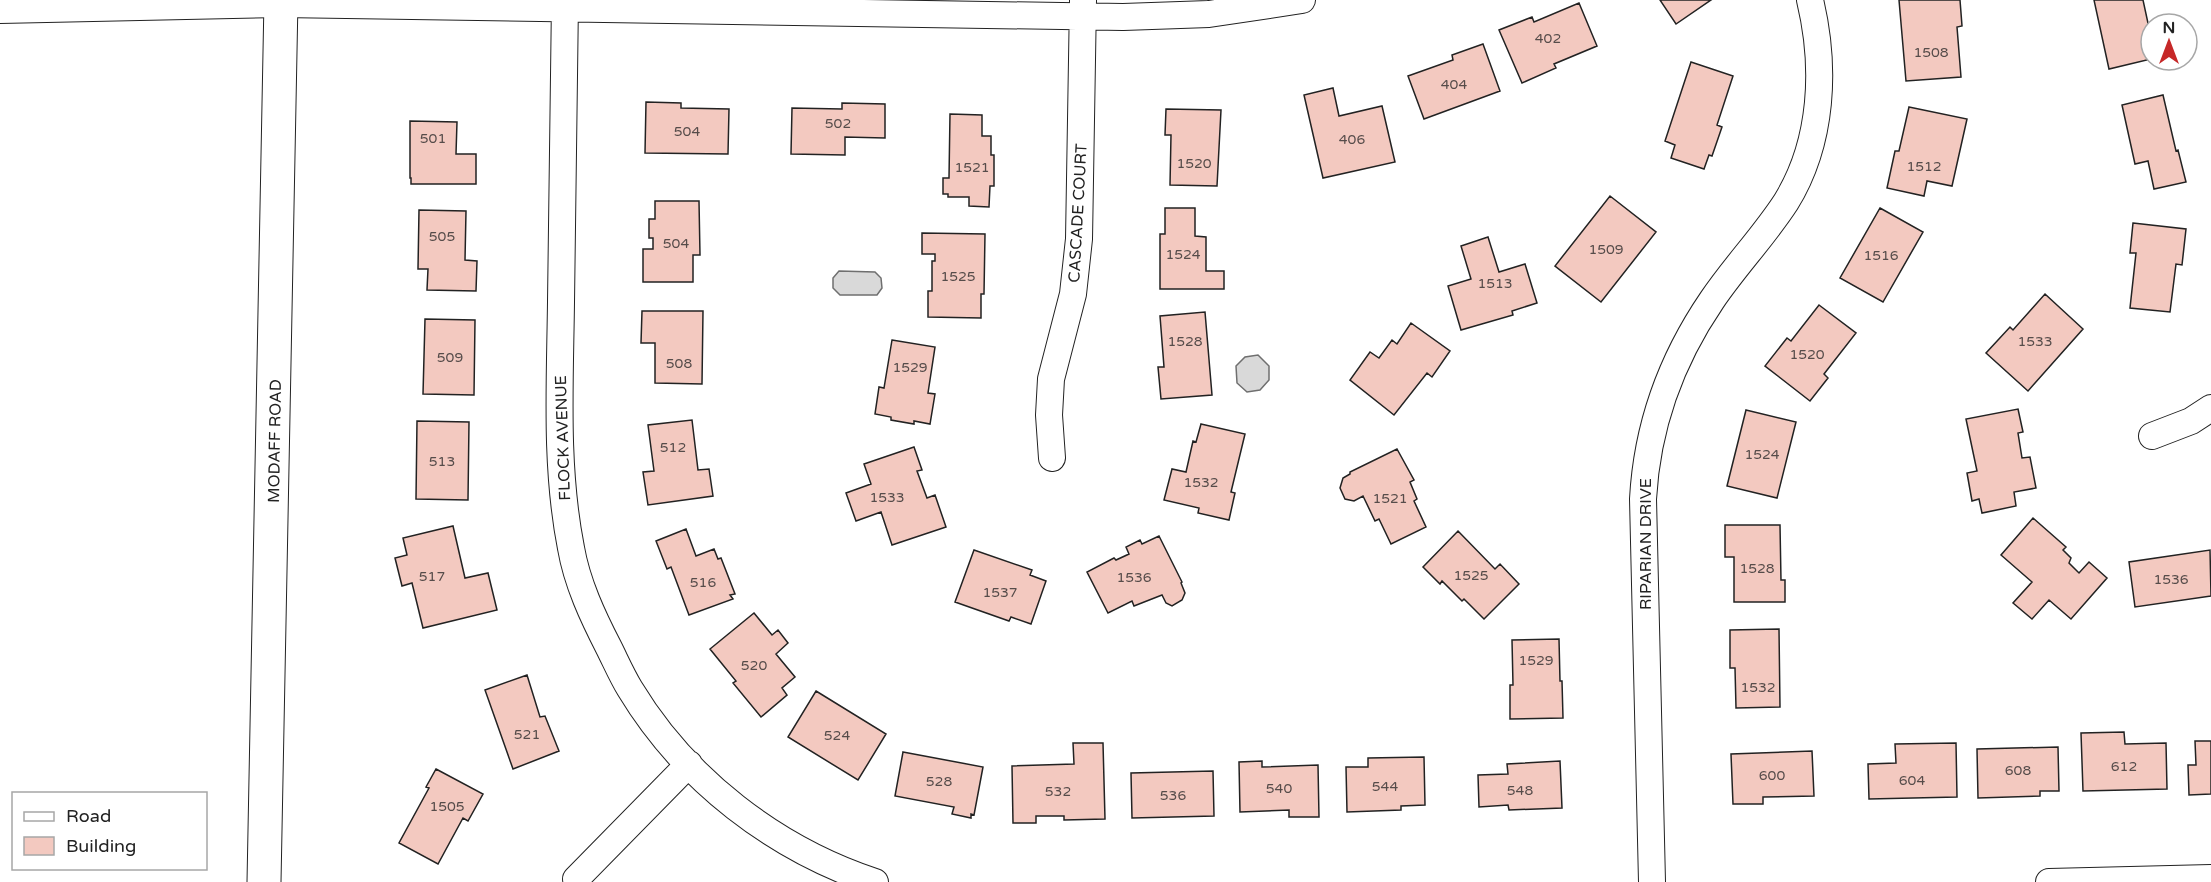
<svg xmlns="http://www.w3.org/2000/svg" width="2211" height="882" font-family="'Varela Round',sans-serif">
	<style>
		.water { fill: #d9d9d9; stroke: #6f6f6f; stroke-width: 1.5 }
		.building { fill: #f3c9c0; stroke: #222; stroke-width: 1.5 }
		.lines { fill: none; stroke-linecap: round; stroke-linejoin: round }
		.minor-casing { stroke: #222; stroke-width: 28 }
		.tertiary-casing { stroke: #222; stroke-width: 35 }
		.minor { stroke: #fff; stroke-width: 26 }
		.tertiary { stroke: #fff; stroke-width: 33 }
		.labels { text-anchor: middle; stroke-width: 4.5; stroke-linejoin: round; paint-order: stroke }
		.number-label { font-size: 14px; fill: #564c4a }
		.street-label { font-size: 16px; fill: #222; stroke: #fff }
	</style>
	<rect width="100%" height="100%" fill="#fff"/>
	<path class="water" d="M 839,271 L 875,272 L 881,278 L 882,288 L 877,295 L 840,295 L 833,288 L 833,278 Z
		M 1258,355 L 1269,366 L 1269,380 L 1260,390 L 1247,392 L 1237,383 L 1236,366 L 1245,357 Z"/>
	<path class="building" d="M 1660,0 L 1711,0 L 1676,24 Z
		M 1899,0 L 1960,0 L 1962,26 L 1957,27 L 1961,77 L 1906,81 Z
		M 2094,0 L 2143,0 L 2151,37 L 2151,43 L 2148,43 L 2151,59 L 2109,69 Z
		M 1579,3 L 1597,46 L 1554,64 L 1556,68 L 1522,83 L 1499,30 L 1532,17 L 1534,22 Z
		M 1483,44 L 1500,91 L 1424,119 L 1408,76 L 1453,60 L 1452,55 Z
		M 1691,62 L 1733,76 L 1717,125 L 1722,127 L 1712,156 L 1709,155 L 1704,169 L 1671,158 L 1675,145 L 1665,141 Z
		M 1333,88 L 1339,116 L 1382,106 L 1395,162 L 1323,178 L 1304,95 Z
		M 2163,95 L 2176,151 L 2178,150 L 2186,182 L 2154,189 L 2148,161 L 2135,164 L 2122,105 Z
		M 646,102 L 681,103 L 681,108 L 729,109 L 728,154 L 645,153 Z
		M 842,103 L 885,104 L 885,138 L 845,137 L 845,155 L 791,154 L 792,108 L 842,109 Z
		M 1909,107 L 1967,119 L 1952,186 L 1927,181 L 1924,196 L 1887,188 L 1895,151 L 1899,151 Z
		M 1166,109 L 1221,110 L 1217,186 L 1170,185 L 1171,135 L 1165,135 Z
		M 950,114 L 982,115 L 982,136 L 991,136 L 991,155 L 994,155 L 994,186 L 990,186 L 989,207 L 969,206 L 969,197 L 948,197 L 948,194 L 943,194 L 943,178 L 949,178 Z
		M 410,121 L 457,122 L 456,154 L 476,154 L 476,184 L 411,184 L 411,178 L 410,178 Z
		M 1610,196 L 1656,232 L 1601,302 L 1555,266 Z
		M 655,201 L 699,201 L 700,255 L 693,255 L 693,282 L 643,282 L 643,249 L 653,249 L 653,238 L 649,238 L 649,219 L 655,219 Z
		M 1165,208 L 1195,208 L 1195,236 L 1206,237 L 1206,271 L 1224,271 L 1224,289 L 1160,289 L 1160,234 L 1165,234 Z
		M 1880,208 L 1923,232 L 1883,302 L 1840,278 Z
		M 419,210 L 466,211 L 465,260 L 477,261 L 476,291 L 427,290 L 428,269 L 418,269 Z
		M 2133,223 L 2186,229 L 2182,265 L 2176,264 L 2170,312 L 2130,308 L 2136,253 L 2130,253 Z
		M 922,233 L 985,234 L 984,294 L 981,294 L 981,318 L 928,317 L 928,291 L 932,291 L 932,261 L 935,261 L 935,254 L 922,254 Z
		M 1488,237 L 1499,272 L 1525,264 L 1537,303 L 1512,311 L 1513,315 L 1461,330 L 1448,286 L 1471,279 L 1461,246 Z
		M 2045,294 L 2083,329 L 2028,391 L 1986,353 L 2010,327 L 2013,330 Z
		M 1819,305 L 1856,333 L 1824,374 L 1828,378 L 1810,401 L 1765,366 L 1787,338 L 1791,341 Z
		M 642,311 L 703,311 L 702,384 L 655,383 L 655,343 L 641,343 Z
		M 1205,312 L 1212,395 L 1161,399 L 1158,367 L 1164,367 L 1160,316 Z
		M 425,319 L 475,320 L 474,395 L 423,394 Z
		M 1411,323 L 1450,351 L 1432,377 L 1427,373 L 1394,415 L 1350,380 L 1370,352 L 1379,358 L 1392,340 L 1397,344 Z
		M 892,340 L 935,347 L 928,393 L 935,394 L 930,424 L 914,421 L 914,424 L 891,420 L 891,417 L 875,414 L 879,387 L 884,388 Z
		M 2018,409 L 2023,432 L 2018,433 L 2022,458 L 2030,457 L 2036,488 L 2014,492 L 2016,506 L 1982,513 L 1979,499 L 1972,501 L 1967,473 L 1977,471 L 1966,419 Z
		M 1746,410 L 1796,422 L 1777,498 L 1727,486 Z
		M 692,420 L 698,470 L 709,469 L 713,496 L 648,505 L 643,472 L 654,471 L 648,425 Z
		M 417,421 L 469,422 L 468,500 L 416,499 Z
		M 1201,424 L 1245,434 L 1231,492 L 1235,493 L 1229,520 L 1198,513 L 1199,508 L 1164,500 L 1172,469 L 1186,472 L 1193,441 L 1196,442 Z
		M 914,447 L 922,470 L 917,471 L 927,498 L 935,495 L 946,527 L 892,545 L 881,512 L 856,521 L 846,493 L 871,484 L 864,464 Z
		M 1397,449 L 1414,480 L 1410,482 L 1417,499 L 1414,501 L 1426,527 L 1391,544 L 1379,519 L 1375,521 L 1363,496 L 1354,501 L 1345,499 L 1340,488 L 1343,478 L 1350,474 L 1350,472 Z
		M 2033,518 L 2066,547 L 2063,550 L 2071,558 L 2069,563 L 2079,573 L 2089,562 L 2107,578 L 2071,619 L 2049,600 L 2032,619 L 2013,603 L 2032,582 L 2001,555 Z
		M 1725,525 L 1780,525 L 1781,580 L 1785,580 L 1785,602 L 1734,602 L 1734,557 L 1725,557 Z
		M 453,526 L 465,578 L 488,573 L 497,610 L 423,628 L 412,583 L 402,586 L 395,558 L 407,555 L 403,538 Z
		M 686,529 L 696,556 L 714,549 L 718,559 L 721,558 L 735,594 L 730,595 L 733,599 L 689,615 L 671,567 L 667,569 L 656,541 Z
		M 1458,531 L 1495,569 L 1500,564 L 1519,584 L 1484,619 L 1464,599 L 1462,601 L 1442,581 L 1440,584 L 1423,567 Z
		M 1159,536 L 1182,582 L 1181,583 L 1185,593 L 1182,600 L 1172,606 L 1166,603 L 1162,595 L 1134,606 L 1132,601 L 1108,613 L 1087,572 L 1114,558 L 1116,560 L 1129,554 L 1126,547 L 1140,540 L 1142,544 Z
		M 974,550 L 1032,570 L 1030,575 L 1046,581 L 1031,624 L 1011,617 L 1009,621 L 955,602 Z
		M 2210,550 L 2211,596 L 2135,607 L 2129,562 Z
		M 754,613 L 772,635 L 778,630 L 788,643 L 776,654 L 795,677 L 782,688 L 787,695 L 761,717 L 733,683 L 736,681 L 710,649 Z
		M 1779,629 L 1780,707 L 1736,708 L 1735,668 L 1730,668 L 1730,630 Z
		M 1559,639 L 1560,681 L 1562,681 L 1563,718 L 1510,719 L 1510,685 L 1513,685 L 1512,640 Z
		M 527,675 L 540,717 L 545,716 L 559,751 L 513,769 L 485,690 Z
		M 816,691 L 886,734 L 858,780 L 788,737 Z
		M 2124,732 L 2125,744 L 2166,743 L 2167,789 L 2083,791 L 2081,733 Z
		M 2195,741 L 2211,741 L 2211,794 L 2189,795 L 2188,765 L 2196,765 Z
		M 1073,743 L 1103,743 L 1105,819 L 1064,820 L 1064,816 L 1036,816 L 1036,823 L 1013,823 L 1012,766 L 1074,764 Z
		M 1956,743 L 1957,797 L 1869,799 L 1868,764 L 1896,763 L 1895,744 Z
		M 2058,747 L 2059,791 L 2040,791 L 2040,796 L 1978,798 L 1977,749 Z
		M 1812,751 L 1814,796 L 1763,797 L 1763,804 L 1733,804 L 1731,754 Z
		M 903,752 L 983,767 L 974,815 L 971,814 L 971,818 L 952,814 L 954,807 L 895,796 Z
		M 1424,757 L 1425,805 L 1401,806 L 1401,810 L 1347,812 L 1346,767 L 1368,767 L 1368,758 Z
		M 1262,761 L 1262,767 L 1318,765 L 1319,817 L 1289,817 L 1289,810 L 1240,812 L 1239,762 Z
		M 1560,761 L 1562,808 L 1509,810 L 1508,805 L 1479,807 L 1478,775 L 1508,774 L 1507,764 Z
		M 436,769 L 483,794 L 468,821 L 463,818 L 438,864 L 399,843 L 429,788 L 426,787 Z
		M 1213,771 L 1214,816 L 1132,818 L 1131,773 Z"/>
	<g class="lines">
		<defs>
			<path id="minor" d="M 565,0 C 563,101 562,202 561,302 C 560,384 555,467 571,548 C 577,583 593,617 609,648 C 616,662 622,676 630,689 C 685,780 775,849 875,882
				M 0,10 L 281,4 L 1123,17 L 1209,14 L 1302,0
				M 2152,436 L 2191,421 L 2211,408
				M 1052,458 L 1049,415 L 1051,379 L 1073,294 L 1079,239 L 1083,0
				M 576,879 L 689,764
				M 1652,882 L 1643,499 C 1647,426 1671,360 1712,300 C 1735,266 1764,236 1786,202 C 1823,142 1826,67 1810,0
				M 2049,882 L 2211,878"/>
			<path id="tertiary" d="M 264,882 L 281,0"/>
		</defs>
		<use href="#minor" class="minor-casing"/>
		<use href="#tertiary" class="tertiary-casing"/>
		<use href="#minor" class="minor"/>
		<use href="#tertiary" class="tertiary"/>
	</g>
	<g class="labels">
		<g class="number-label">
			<text x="1548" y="43">402</text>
			<text x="1931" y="57">1508</text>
			<text x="1454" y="89">404</text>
			<text x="838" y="128">502</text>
			<text x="687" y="136">504</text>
			<text x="433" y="143">501</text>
			<text x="1352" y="144">406</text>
			<text x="1194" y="168">1520</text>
			<text x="1924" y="171">1512</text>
			<text x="972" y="172">1521</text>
			<text x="442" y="241">505</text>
			<text x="676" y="248">504</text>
			<text x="1606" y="254">1509</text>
			<text x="1183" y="259">1524</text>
			<text x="1881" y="260">1516</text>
			<text x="958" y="281">1525</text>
			<text x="1495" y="288">1513</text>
			<text x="1185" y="346">1528</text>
			<text x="2035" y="346">1533</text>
			<text x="1807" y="359">1520</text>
			<text x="450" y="362">509</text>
			<text x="679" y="368">508</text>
			<text x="910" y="372">1529</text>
			<text x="673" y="452">512</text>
			<text x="1762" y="459">1524</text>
			<text x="442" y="466">513</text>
			<text x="1201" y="487">1532</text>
			<text x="887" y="502">1533</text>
			<text x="1390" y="503">1521</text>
			<text x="1757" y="573">1528</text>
			<text x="1471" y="580">1525</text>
			<text x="432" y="581">517</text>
			<text x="1134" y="582">1536</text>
			<text x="2171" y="584">1536</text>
			<text x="703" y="587">516</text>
			<text x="1000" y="597">1537</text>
			<text x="1536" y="665">1529</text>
			<text x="754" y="670">520</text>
			<text x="1758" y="692">1532</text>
			<text x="527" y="739">521</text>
			<text x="837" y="740">524</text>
			<text x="2124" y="771">612</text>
			<text x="2018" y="775">608</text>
			<text x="1772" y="780">600</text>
			<text x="1912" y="785">604</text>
			<text x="939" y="786">528</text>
			<text x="1385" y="791">544</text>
			<text x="1279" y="793">540</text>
			<text x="1520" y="795">548</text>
			<text x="1058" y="796">532</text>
			<text x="1173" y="800">536</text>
			<text x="447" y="811">1505</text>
		</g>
		<g class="street-label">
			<text transform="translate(1077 213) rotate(-87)" y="6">CASCADE COURT</text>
			<text transform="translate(562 438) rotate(-92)" y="6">FLOCK AVENUE</text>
			<text transform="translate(274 441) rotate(-89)" y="6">MODAFF ROAD</text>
			<text transform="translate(1645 544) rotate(-90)" y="6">RIPARIAN DRIVE</text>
		</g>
	</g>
	<rect x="12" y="792" width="195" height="78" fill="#ffffff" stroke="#a7a7a7" stroke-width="1.5"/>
	<rect x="24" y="812" width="30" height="9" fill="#ffffff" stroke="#a7a7a7" stroke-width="1.5"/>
	<text x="66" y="822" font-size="18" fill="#222222">Road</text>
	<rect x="24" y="837" width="30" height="18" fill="#f3c9c0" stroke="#a7a7a7" stroke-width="1.5"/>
	<text x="66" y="852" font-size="18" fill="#222222">Building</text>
	<g transform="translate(2169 42)"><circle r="28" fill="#ffffff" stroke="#a7a7a7" stroke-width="1.5"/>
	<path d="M0-4.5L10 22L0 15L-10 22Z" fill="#c62828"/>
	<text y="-9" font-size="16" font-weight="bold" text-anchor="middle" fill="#222222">N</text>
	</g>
</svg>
